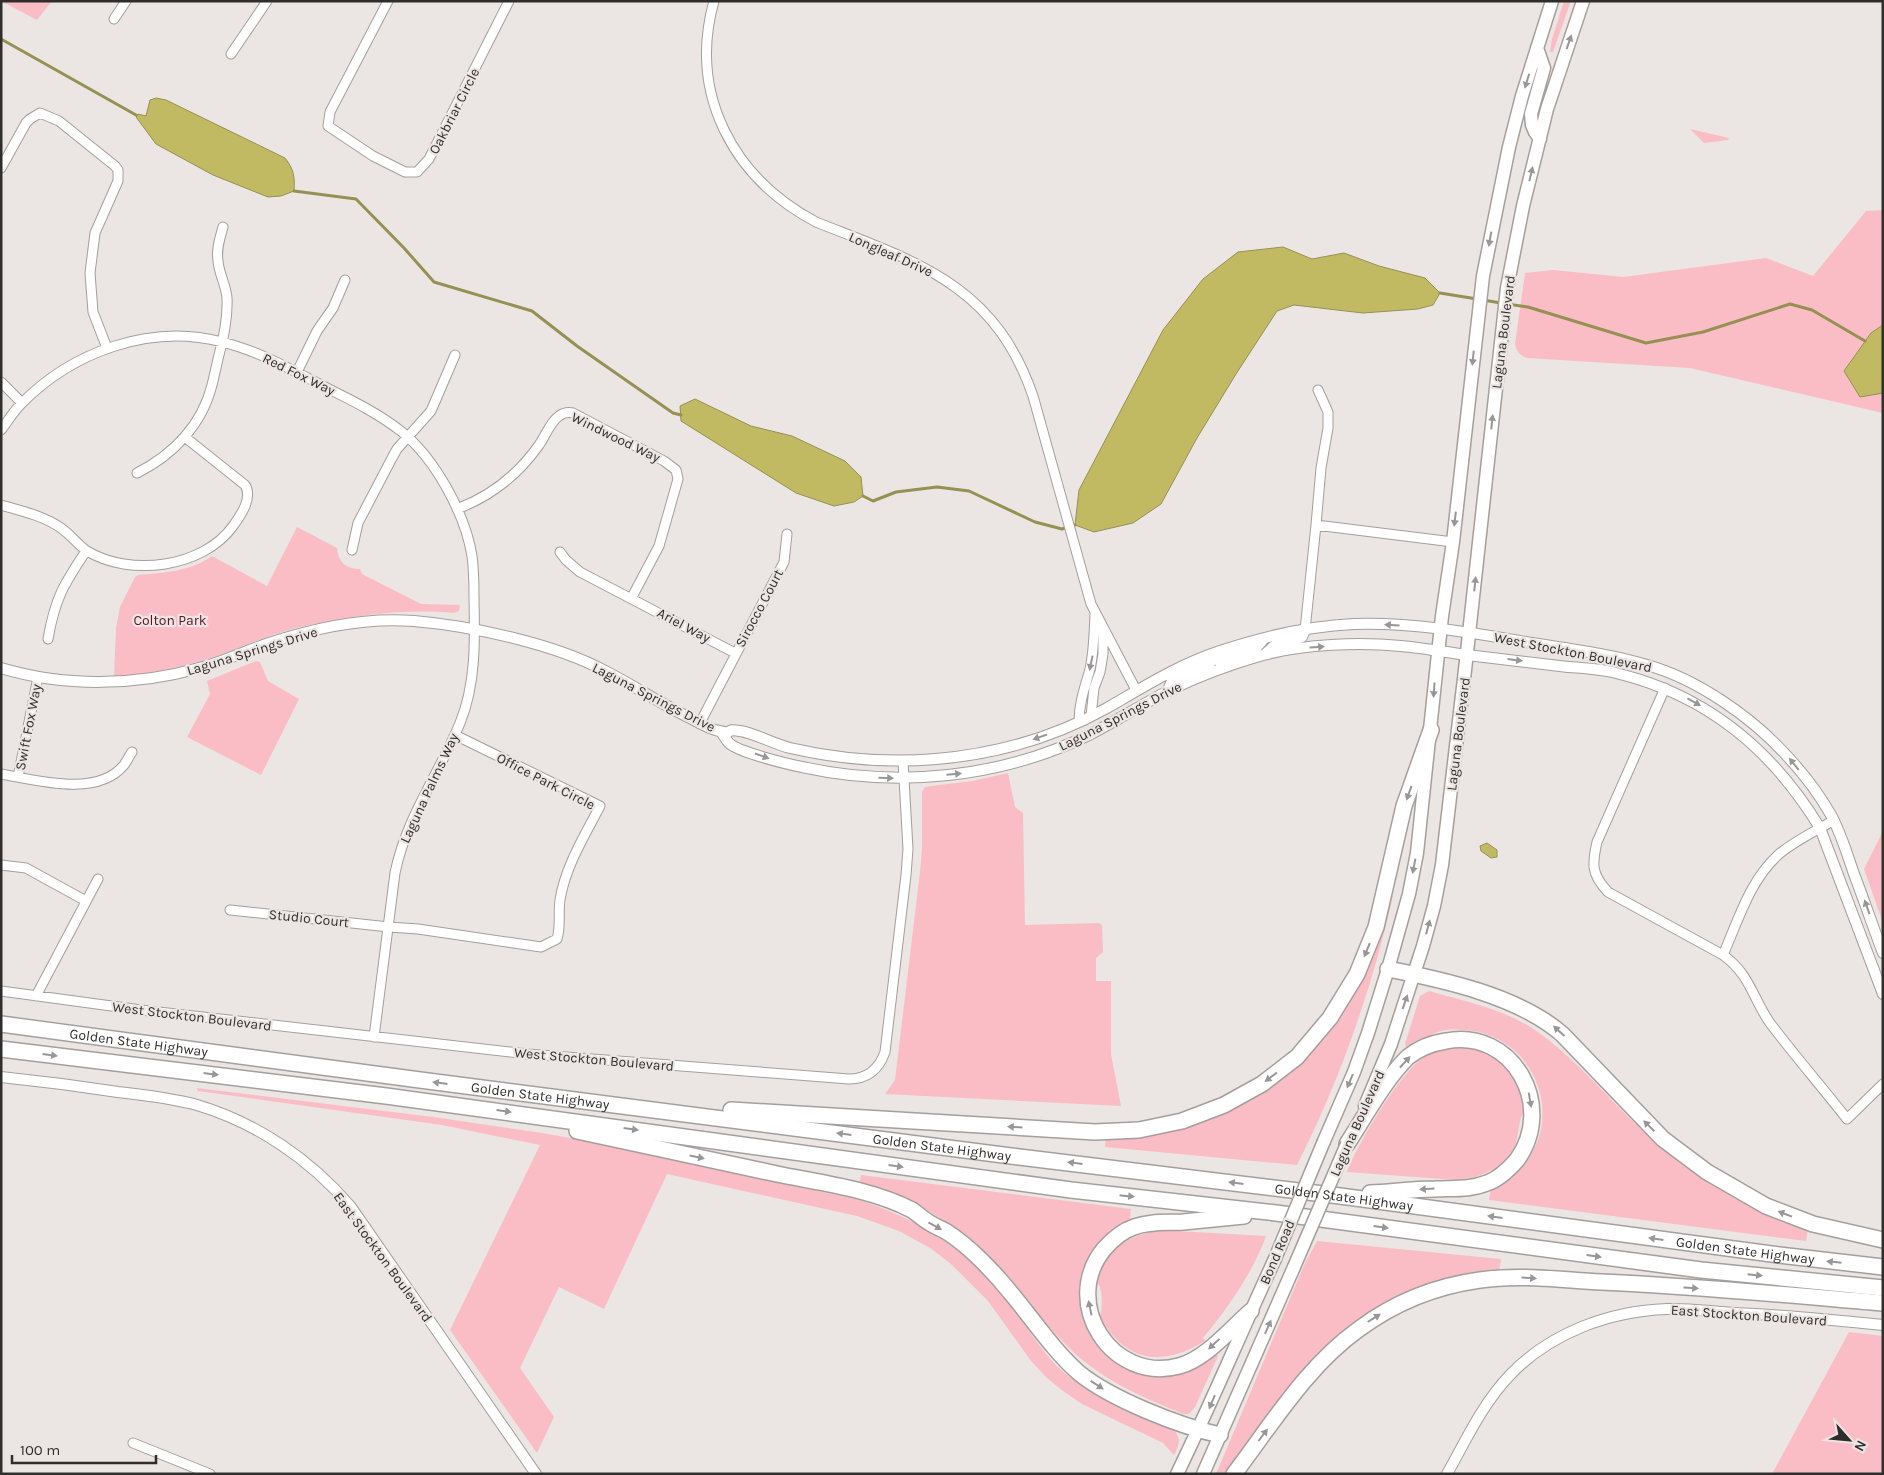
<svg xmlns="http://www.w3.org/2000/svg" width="1884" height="1475" font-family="Karla,sans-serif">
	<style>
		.green { fill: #fabdc5 }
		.water { fill: #c2ba63; stroke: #969053 }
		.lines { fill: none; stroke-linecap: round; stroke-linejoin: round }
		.stream { stroke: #969053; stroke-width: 3 }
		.minor-casing { stroke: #a49f9c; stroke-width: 11 }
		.tertiary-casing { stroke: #a49f9c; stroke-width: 12 }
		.primary-casing { stroke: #a49f9c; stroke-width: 15 }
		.motorway-casing { stroke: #a49f9c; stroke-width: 18 }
		.minor { stroke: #fff; stroke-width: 9 }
		.tertiary { stroke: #fff; stroke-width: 10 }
		.primary { stroke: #fff; stroke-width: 12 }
		.motorway { stroke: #fff; stroke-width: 15 }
		.primary-bridge-casing { stroke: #a49f9c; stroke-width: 15; stroke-linecap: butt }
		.primary-bridge { stroke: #fff; stroke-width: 12 }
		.oneway { fill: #989696 }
		.labels { text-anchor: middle; stroke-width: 4.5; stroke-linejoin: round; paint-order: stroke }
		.street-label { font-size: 14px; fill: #302e2d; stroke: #ebe6e3 }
		.park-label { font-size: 14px; fill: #611228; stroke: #ebe6e3 }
	</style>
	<rect width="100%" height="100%" fill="#ebe6e3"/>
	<path class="green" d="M 1,1 L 52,1 L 37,20 Z
		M 1564,1 L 1571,1 L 1553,52 L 1550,52 L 1552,39 Z
		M 1690,129 L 1729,138 L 1728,140 L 1704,143 Z
		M 1883,210 L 1883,413 L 1690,368 L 1527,358 C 1519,355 1517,352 1515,344 L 1525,273 L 1553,270 L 1623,277 L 1766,258 L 1813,276 L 1866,211 Z
		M 297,527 L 337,548 C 338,562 346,569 360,569 L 362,574 L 421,604 L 460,605 L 459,611 L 454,613 C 402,608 347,616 296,628 C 272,634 249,644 225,653 C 189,666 152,674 114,677 L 116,628 L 120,607 L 135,577 L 138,575 C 164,573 191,571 212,556 L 267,586 Z
		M 256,661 L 260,662 L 268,681 L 299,699 L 261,775 L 187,737 L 210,694 L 207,681 Z
		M 1008,773 L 1015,807 L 1023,813 L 1025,925 L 1099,923 L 1102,925 L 1103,952 L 1096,958 L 1096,981 L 1111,981 L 1111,1054 L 1121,1106 L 885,1094 L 895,1080 L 920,872 L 922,848 L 922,792 L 925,787 L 931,786 L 972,781 Z
		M 1883,831 L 1883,923 L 1864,869 Z
		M 1390,895 L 1393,896 C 1372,989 1340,1080 1297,1165 L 1105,1147 L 1106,1136 L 1181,1126 L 1301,1060 L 1330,1030 L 1355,991 L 1370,963 Z
		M 1429,991 C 1464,1001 1504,1009 1535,1030 C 1572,1055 1607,1097 1640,1128 C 1686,1174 1745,1209 1808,1229 L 1806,1241 L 1489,1200 L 1491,1188 C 1511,1179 1530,1162 1538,1140 C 1554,1094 1526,1043 1479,1032 C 1468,1030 1453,1028 1441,1031 C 1429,1034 1418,1043 1408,1050 L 1405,1044 L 1420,996 Z
		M 1472,1047 L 1487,1051 L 1499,1058 L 1519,1082 L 1526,1110 L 1521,1117 L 1514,1153 L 1494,1169 L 1476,1177 L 1457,1180 L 1347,1172 C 1357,1145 1402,1068 1427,1055 C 1441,1048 1456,1048 1472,1047 Z
		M 197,1088 L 433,1117 L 542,1133 L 582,1140 L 855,1199 C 912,1216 961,1245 1000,1291 C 1020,1315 1036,1345 1058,1367 C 1091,1398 1134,1413 1174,1430 C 1182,1440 1179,1445 1174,1455 L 1163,1443 L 1082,1404 L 1063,1391 L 1047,1378 L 1031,1361 L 988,1301 L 950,1263 L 930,1248 L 899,1231 L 857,1216 L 667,1174 L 604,1309 L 559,1287 L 520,1368 L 554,1417 L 537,1453 L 450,1330 L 540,1145 L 442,1125 L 198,1091 Z
		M 861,1175 L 1131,1209 L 1130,1219 C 1123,1223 1115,1226 1110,1231 C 1098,1241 1087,1257 1082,1272 C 1075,1295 1082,1326 1097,1345 C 1108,1357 1121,1364 1135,1371 L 1214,1352 L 1218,1356 L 1195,1407 L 1189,1414 L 1183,1414 C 1150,1400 1117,1387 1089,1365 C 1059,1343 1032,1304 1006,1276 C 981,1249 951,1220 917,1206 C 898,1198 878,1193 859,1186 Z
		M 1159,1230 L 1266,1236 C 1255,1269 1226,1311 1203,1338 L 1205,1341 C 1162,1367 1127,1363 1100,1318 C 1102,1308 1104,1288 1096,1281 C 1109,1248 1125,1237 1159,1230 Z
		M 1317,1241 L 1501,1259 L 1499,1273 L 1355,1324 L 1228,1474 L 1216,1474 L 1305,1263 Z
		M 1849,1332 L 1883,1336 L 1883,1474 L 1772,1474 Z"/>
	<path class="water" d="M 156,98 L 166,100 L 285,158 C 294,169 295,178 294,191 L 281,196 L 268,197 L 213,175 L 156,144 L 136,117 L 138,114 L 146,116 L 150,100 Z
		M 1283,247 L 1312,259 L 1344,253 L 1379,266 L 1425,278 L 1440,293 L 1433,305 L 1418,309 L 1363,313 L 1294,305 L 1277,311 L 1236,374 L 1197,438 L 1161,504 L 1133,523 L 1094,532 L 1075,525 L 1079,490 L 1163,330 L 1203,279 L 1238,252 Z
		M 1883,325 L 1883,393 L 1860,397 L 1844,371 L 1871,333 Z
		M 695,399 L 751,426 L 792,436 L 845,461 L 861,477 L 863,496 L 854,502 L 834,506 L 796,493 L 681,421 L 680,406 Z
		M 1487,843 L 1497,850 L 1497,857 L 1491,858 L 1481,851 L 1480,846 Z"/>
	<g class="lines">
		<path class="stream" d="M 1,39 L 136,115
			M 294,191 L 356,199 L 404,248 L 434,282 L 532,311 L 577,346 L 673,413 L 681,415
			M 1440,293 L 1477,299
			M 1483,300 L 1501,303
			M 1507,304 L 1528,307 L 1646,343 L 1703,332 L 1790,304 L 1812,310 L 1865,341
			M 863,496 L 873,501 L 896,492 L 937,487 L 969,491 L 1035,522 L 1062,529 L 1075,525"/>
		<defs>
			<path id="minor" d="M 388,1 L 330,112 L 328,126 L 373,156 L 405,172 L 417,172 L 429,159 L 509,1
				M 714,1 C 688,94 733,178 816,222 C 916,262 994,283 1033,396 L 1091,604 L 1136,690
				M 114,19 L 126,1
				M 231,54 L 267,1
				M 1,168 L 26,123 L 30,119 L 40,113 L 59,121 L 115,166 L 118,170 L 118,181 L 95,233 L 90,273 L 93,312 L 107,348
				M 297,372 L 317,331 L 333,308 L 345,280
				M 1,382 L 22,403
				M 1,430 C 8,421 13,412 21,404 C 72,352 150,323 222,342 C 259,351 292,370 325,387 C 351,400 378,413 402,432 C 435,459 465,513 472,556 C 474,570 474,584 474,598 C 475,640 476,684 460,723 C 439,774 406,818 395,873 L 374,1037
				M 137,473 C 173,455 202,425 212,385 C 214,377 216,368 218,359 C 223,339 228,319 227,298 C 226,285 219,274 218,261 C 216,249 220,238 223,227
				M 1,505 C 22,511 44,516 61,528 C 71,535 78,545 87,551 C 130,577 203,568 233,526 C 241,515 253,498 245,485 L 186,438
				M 457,509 C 491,496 518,475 539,445 C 545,437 550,422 559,416 C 563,413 568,412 573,413 L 664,461 L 676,470 L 678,479 L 659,546 L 632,597
				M 1316,525 L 1321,468 L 1328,428 L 1328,412 L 1318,390
				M 352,550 L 358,523 L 392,458 L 397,449 L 431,411 L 455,355
				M 560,552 L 566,560 L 580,572 L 735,653
				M 1305,630 L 1316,525 L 1453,542
				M 48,639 C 55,598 64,584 86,551
				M 1665,688 L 1597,842 C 1592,864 1591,874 1608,892 L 1723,955 C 1738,921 1750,880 1778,855 C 1794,841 1816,831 1834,820
				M 1091,716 L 1094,688 L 1100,672 L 1103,654 L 1103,631
				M 1079,721 C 1079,703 1085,687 1090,669 C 1094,651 1094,632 1095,614
				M 700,723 L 784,562 L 787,534
				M 1,774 C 36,780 97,798 124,765 C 127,761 129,756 132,752
				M 18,777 L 38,677
				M 1,865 L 26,868 L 86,901
				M 230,910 L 389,927 L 418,929 L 541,947 L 557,939 C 561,926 558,913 560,900 C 565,867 585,835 600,806 L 455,735
				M 1723,955 C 1750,974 1753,999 1770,1023 C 1795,1056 1822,1087 1847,1119 L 1883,1084
				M 1,991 L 141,1010 L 528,1054 L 849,1079 C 868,1079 879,1069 885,1052 L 906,875 L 908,849 L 903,761
				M 36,996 L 98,879
				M 133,1443 L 210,1474"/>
			<path id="tertiary" d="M 1265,654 L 1274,646 L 1302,637 L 1305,630
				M 1,668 C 64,687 136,686 199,668 C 223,662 245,651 269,643 C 314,628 366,617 414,621 C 472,626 556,644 607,672 C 635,686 661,704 690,718 C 699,723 709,729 719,731 C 737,735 722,728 740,731 C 754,733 774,744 790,748 C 838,759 887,763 936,759 C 996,754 1055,737 1107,708 C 1145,686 1178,665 1220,651 C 1262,637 1309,626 1354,624 C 1413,622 1474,633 1532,643 C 1570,649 1610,654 1647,665 C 1697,679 1752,717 1787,756 C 1803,773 1819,794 1831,815 C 1841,833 1847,854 1854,874 C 1864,900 1873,927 1883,953
				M 1220,668 L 1223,660 L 1226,658 L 1256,648 L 1264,639
				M 1167,692 C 1169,688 1171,681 1175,678 C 1189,668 1211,669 1220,652
				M 722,733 C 724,736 726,740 729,743 C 738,752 787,764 802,767 C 898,788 1000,778 1089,735 C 1116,721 1141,705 1168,691 C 1199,676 1231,664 1263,655 C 1304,644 1359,642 1401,646 C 1423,648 1445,652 1467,655 C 1500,659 1534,663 1568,667 C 1584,668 1601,669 1616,673 C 1707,695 1772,749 1820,828 L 1883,994
				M 1,1077 C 40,1081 79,1086 118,1092 C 145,1095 171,1098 197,1105 C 257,1123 310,1159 351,1207 L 536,1474
				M 1447,1474 C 1466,1440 1483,1403 1510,1375 C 1550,1333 1609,1311 1667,1309 C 1690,1308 1713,1312 1735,1313 C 1785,1315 1834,1320 1883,1325"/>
			<path id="primary" d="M 1537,48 L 1544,68 L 1531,114 L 1532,125 L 1535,132 L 1540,139
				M 1365,1106 L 1391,1044 L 1423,946 L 1434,906 L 1442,865 L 1465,670 L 1507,288 L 1523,206 L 1547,109 L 1583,1
				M 1324,1141 L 1354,1072 L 1368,1033 L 1388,969 L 1409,894 L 1417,853 L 1442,616 L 1453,542 L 1483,276 L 1509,147 L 1522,96 L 1552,1
				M 1177,1474 C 1211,1404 1241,1332 1274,1261
				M 1203,1474 L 1294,1267"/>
			<g id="motorway">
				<path d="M 1388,969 C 1444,980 1518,996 1562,1034 L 1663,1139 L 1707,1172 L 1766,1206 L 1813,1224 L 1883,1240"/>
				<path id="s1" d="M 1,1024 L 420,1080 L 1011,1156 L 1340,1196 L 1779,1255 L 1883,1267"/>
				<path d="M 1,1049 L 386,1096 L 1071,1190 L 1276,1213 L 1701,1270 L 1883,1288"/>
				<path d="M 731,1110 L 1095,1132 L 1139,1130 L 1182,1121 L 1224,1105 L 1262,1084 L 1297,1057 L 1330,1018 L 1357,974 L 1376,927 L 1404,806 L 1431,730"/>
				<path d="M 577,1131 C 644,1145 710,1160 777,1174 C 821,1183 871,1189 912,1210 C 918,1214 924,1220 930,1223 C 936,1227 942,1229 947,1232 C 969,1246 994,1272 1010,1292 C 1032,1318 1053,1350 1079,1373 C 1111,1399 1179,1426 1220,1435"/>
				<path d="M 1347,1144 C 1364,1118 1386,1078 1408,1057 C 1419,1048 1433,1043 1446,1041 C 1513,1028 1556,1106 1517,1160 C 1509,1169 1499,1179 1487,1183 C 1470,1190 1453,1188 1435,1189 C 1413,1189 1392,1192 1370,1193"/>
				<path d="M 1244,1216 C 1224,1218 1203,1220 1183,1222 C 1167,1223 1150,1221 1134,1227 C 1122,1231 1112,1240 1104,1249 C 1060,1303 1112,1384 1179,1366 C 1206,1359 1230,1329 1251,1311"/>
				<path d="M 1234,1474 C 1272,1424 1307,1366 1359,1329 C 1394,1303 1436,1286 1480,1280 C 1520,1274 1561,1280 1601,1282 C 1695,1286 1789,1295 1883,1303"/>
			</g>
		</defs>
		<use href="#minor" class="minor-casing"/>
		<use href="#tertiary" class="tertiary-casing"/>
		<use href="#primary" class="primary-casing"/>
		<use href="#motorway" class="motorway-casing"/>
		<use href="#minor" class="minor"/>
		<use href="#tertiary" class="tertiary"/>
		<use href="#primary" class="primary"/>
		<use href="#motorway" class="motorway"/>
		<defs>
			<path id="primary-bridge" d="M 1274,1261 L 1324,1141
				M 1294,1267 L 1347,1144"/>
		</defs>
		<use href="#primary-bridge" class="primary-bridge-casing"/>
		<use href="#primary-bridge" class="primary-bridge"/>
	</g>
	<defs><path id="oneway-solid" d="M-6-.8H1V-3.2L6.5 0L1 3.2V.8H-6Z" transform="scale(1.25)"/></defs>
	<g class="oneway">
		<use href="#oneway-solid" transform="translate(1569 42) rotate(-71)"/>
		<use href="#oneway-solid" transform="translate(1527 81) rotate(107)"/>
		<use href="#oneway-solid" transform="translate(1531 174) rotate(-77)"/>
		<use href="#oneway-solid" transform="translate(1490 239) rotate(100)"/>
		<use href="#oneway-solid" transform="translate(1473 358) rotate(96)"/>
		<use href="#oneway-solid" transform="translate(1492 422) rotate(-84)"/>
		<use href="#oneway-solid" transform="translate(1455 519) rotate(97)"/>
		<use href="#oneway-solid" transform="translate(1475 584) rotate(-84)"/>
		<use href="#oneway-solid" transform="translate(1392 625) rotate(-176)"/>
		<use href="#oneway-solid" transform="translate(1317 647) rotate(-4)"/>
		<use href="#oneway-solid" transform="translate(1515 660) rotate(7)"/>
		<use href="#oneway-solid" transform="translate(1091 663) rotate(102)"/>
		<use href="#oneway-solid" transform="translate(1434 690) rotate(94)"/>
		<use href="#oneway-solid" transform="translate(1694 702) rotate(29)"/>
		<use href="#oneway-solid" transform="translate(1040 737) rotate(161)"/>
		<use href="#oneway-solid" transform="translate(762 756) rotate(19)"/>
		<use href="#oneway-solid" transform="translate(1794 764) rotate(-129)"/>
		<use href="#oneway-solid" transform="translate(954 774) rotate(-5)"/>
		<use href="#oneway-solid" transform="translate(886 778) rotate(2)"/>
		<use href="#oneway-solid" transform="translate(1409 793) rotate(110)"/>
		<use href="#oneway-solid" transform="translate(1414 866) rotate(101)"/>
		<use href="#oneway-solid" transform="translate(1867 907) rotate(-110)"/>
		<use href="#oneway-solid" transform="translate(1428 927) rotate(-75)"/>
		<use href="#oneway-solid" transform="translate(1367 950) rotate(112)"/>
		<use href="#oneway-solid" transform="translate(1405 1002) rotate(-71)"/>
		<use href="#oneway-solid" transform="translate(1559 1031) rotate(-138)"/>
		<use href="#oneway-solid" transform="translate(50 1055) rotate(7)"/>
		<use href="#oneway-solid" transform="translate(1405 1062) rotate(-47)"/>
		<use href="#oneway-solid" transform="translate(211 1074) rotate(7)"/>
		<use href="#oneway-solid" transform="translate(1271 1077) rotate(143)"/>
		<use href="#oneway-solid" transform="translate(1350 1081) rotate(113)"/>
		<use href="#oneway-solid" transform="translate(440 1083) rotate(-173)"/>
		<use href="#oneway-solid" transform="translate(1530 1100) rotate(80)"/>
		<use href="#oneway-solid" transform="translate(504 1111) rotate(8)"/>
		<use href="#oneway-solid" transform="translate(1649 1126) rotate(-136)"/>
		<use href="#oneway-solid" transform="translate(1015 1127) rotate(-177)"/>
		<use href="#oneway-solid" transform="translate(631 1129) rotate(8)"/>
		<use href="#oneway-solid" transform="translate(844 1134) rotate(-173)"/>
		<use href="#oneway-solid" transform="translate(697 1157) rotate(12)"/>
		<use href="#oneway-solid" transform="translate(1075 1163) rotate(-173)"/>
		<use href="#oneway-solid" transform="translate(896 1166) rotate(8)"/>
		<use href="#oneway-solid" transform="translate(1236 1183) rotate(-173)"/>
		<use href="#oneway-solid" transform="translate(1427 1189) rotate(176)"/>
		<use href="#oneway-solid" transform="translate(1127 1196) rotate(6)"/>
		<use href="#oneway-solid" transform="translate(1785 1214) rotate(-159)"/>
		<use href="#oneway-solid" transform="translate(1495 1217) rotate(-172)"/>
		<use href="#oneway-solid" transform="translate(935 1226) rotate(29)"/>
		<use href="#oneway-solid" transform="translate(1381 1227) rotate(8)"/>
		<use href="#oneway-solid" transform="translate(1656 1239) rotate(-172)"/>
		<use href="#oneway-solid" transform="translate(1594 1256) rotate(8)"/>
		<use href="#oneway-solid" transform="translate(1834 1262) rotate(-174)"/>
		<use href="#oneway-solid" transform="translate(1755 1275) rotate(6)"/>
		<use href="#oneway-solid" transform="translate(1529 1278) rotate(3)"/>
		<use href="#oneway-solid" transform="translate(1691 1288) rotate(4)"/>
		<use href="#oneway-solid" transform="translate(1090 1308) rotate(-102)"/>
		<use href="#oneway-solid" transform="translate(1374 1318) rotate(-32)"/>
		<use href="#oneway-solid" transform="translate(1268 1327) rotate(-66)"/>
		<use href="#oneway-solid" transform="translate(1214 1344) rotate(137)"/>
		<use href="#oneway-solid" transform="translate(1097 1385) rotate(33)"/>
		<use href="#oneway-solid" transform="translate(1212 1402) rotate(113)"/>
		<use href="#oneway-solid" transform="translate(1263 1435) rotate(-53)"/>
	</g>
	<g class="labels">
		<g class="street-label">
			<text transform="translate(454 111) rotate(-63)" y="5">Oakbriar Circle</text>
			<text transform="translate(891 254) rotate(24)" y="5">Longleaf Drive</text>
			<text transform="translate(1503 332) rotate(-83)" y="5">Laguna Boulevard</text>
			<text transform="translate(299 374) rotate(26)" y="5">Red Fox Way</text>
			<text transform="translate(616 437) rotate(26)" y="5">Windwood Way</text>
			<text transform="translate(759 608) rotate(-62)" y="5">Sirocco Court</text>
			<text transform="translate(684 625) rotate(28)" y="5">Ariel Way</text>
			<text transform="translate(252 651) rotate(-17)" y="5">Laguna Springs Drive</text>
			<text transform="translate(1573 652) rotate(11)" y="5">West Stockton Boulevard</text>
			<text transform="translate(654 697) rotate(27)" y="5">Laguna Springs Drive</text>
			<text transform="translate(1120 716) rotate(-27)" y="5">Laguna Springs Drive</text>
			<text transform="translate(28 727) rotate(-79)" y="5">Swift Fox Way</text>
			<text transform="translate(1458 734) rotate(-83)" y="5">Laguna Boulevard</text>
			<text transform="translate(546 781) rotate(27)" y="5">Office Park Circle</text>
			<text transform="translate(429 788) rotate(-65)" y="5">Laguna Palms Way</text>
			<text transform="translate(309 918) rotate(6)" y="5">Studio Court</text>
			<text transform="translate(192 1016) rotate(7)" y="5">West Stockton Boulevard</text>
			<text dy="5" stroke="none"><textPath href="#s1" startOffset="139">Golden State Highway</textPath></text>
			<text transform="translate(594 1059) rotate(5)" y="5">West Stockton Boulevard</text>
			<text dy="5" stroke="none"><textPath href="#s1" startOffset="544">Golden State Highway</textPath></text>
			<text transform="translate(1357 1123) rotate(-66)" y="5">Laguna Boulevard</text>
			<text dy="5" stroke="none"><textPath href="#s1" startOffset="949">Golden State Highway</textPath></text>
			<text dy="5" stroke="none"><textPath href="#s1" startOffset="1354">Golden State Highway</textPath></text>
			<text dy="5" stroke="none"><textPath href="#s1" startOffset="1759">Golden State Highway</textPath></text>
			<text transform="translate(1277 1252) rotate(-67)" y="5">Bond Road</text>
			<text transform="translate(383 1257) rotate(54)" y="5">East Stockton Boulevard</text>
			<text transform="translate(1749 1315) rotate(4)" y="5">East Stockton Boulevard</text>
		</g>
		<g class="park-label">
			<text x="170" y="625">Colton Park</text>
		</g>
	</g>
	<rect width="1884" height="1475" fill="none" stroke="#302e2d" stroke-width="5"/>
	<g transform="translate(1849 1440) rotate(117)" stroke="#ebe6e3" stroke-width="4" paint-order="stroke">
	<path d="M0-4L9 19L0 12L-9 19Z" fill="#302e2d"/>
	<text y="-8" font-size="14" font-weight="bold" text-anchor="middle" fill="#302e2d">N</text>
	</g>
	<path d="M12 1455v8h144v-8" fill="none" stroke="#302e2d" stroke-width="2.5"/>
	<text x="20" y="1455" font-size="15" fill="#302e2d" stroke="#ebe6e3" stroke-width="4" paint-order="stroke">100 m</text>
</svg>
